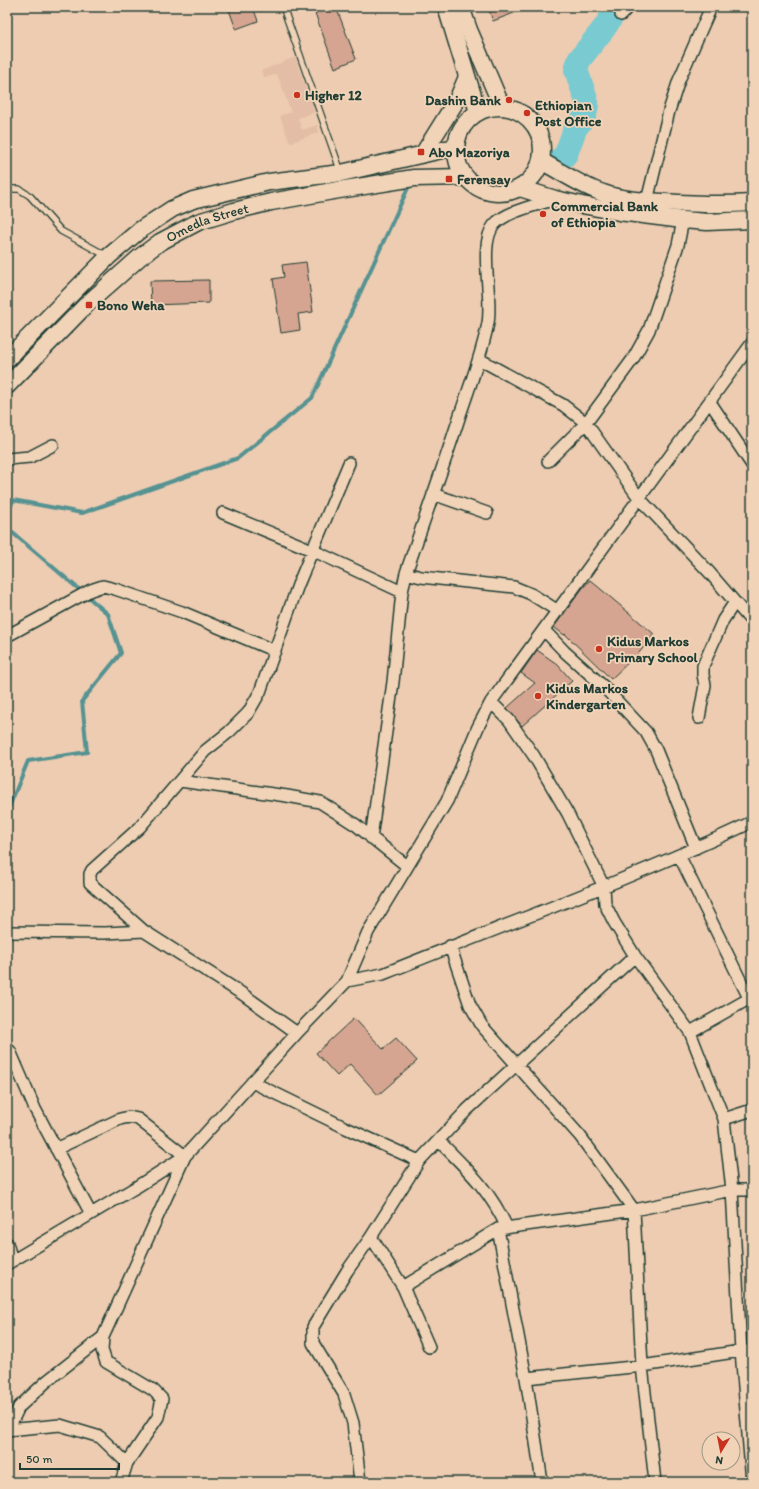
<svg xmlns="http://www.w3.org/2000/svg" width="759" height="1489" font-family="Itim,sans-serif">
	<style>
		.built { fill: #e3bda5 }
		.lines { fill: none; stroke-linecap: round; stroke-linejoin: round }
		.stream { stroke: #559292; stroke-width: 4 }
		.river { stroke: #79cad1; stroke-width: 24 }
		.building { fill: #d6a591; stroke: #1f3d34 }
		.lane-casing { stroke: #1f3d34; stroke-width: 8 }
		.street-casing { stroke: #1f3d34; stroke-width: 14 }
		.secondary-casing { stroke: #1f3d34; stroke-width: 19 }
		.lane { stroke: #f1d4b8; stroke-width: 5.5 }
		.street { stroke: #f1d4b8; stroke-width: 11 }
		.secondary { stroke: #f1d4b8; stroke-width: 16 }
		.poi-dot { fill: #c8321e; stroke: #f1d4b8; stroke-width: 1.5 }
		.labels { text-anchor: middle; stroke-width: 3.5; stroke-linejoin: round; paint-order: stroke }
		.poi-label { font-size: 14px; font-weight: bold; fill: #1f3d34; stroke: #f1d4b8; text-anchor: start }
		.street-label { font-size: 14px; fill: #1f3d34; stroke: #f1d4b8 }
	</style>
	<rect width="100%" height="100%" fill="#eeccb1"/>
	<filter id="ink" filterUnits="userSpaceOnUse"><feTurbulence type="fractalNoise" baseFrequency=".025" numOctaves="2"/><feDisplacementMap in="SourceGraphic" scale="8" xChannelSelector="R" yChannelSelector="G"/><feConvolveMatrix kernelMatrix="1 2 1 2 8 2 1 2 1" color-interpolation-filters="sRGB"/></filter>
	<g filter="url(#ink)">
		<path class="built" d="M 295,57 L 315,112 L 298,118 L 302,130 L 317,125 L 319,132 L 290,143 L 280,116 L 291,112 L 277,74 L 265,78 L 261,71 Z"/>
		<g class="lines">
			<path class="stream" d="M 7,517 L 13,500 L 82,513 L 238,458 L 312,398 L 408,188
				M 7,528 L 108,614 L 121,653 L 82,701 L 87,752 L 28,761 L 7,812"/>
			<path class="river" d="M 557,163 L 566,154 L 575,129 L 585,115 L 587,105 L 585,96 L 576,70 L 579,60 L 605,27 L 618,7"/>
		</g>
		<path class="building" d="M 228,7 L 253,7 L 258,21 L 236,29 Z
			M 331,7 L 336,7 L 356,59 L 335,68 L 315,13 Z
			M 488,7 L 527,7 L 527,8 L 493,21 Z
			M 306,262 L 313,312 L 298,314 L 300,330 L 281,333 L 273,279 L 284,277 L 282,265 Z
			M 209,280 L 209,303 L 151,305 L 150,281 Z
			M 590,580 L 654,634 L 635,658 L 634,657 L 611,679 L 565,634 L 564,635 L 554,627 L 582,589 Z
			M 537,650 L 557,664 L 572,681 L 522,726 L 507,708 L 535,683 L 521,673 Z
			M 354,1018 L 383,1049 L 396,1038 L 417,1061 L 378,1095 L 350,1064 L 337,1076 L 316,1053 Z"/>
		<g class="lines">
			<defs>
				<path id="lane" d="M 283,7 L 341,172
					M 7,189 L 19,189 L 30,196 L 61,231 L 107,256"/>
				<path id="street" d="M 621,15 L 628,7
					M 647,201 L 669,111 L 679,80 L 711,7
					M 479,359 L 563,405 L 586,423 L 639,498 L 709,572 L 752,622
					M 710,402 L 752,465
					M 7,459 L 30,457 L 53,445
					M 548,461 L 586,423 L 633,359 L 649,330 L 678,245 L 683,220
					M 433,494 L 487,513
					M 223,513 L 312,550 L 402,592
					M 406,573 L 421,577 L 514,587 L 531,594 L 558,611
					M 544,630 L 565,652 L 603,686 L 646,732 L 656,750 L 696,848
					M 7,636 L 91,590 L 103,586 L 115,589 L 182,612 L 275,651
					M 491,702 L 509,720 L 534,756 L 568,814 L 604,887 L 605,904 L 614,922 L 635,956 L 690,1032 L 724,1119 L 732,1190 L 741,1351 L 752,1482
					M 699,718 L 705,685 L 703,675 L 703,666 L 723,620 L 735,602
					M 180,781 L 287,796 L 320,802 L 356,825 L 407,866
					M 371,838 L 393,682 L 402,592 L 406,573 C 424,520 443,468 460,415 C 470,385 482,354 488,323 C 493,296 478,245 494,225 C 506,211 538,205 555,199
					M 679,855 L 749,998
					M 144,931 L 90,883 L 90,874 L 92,870 L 140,827 L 205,751 L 229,732 L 248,713 L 260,692 L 298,585 L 349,463
					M 7,932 L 105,933 L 144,931 L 241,993 L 297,1033
					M 450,946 L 470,1005 L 482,1026 L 580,1136 L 634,1210 L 642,1366 L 655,1482
					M 347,981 L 368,932 L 447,801 L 478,727 L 491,702 L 752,343
					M 690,1032 L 752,997
					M 7,1049 L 10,1051 L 35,1109 L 91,1214
					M 252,1082 L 346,1128 L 419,1161
					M 724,1119 L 752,1110
					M 439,1141 C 467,1169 491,1191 507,1228
					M 56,1149 L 120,1119 L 129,1117 L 138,1119 L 185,1156 L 103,1337 L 102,1350 L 106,1362 L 153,1390 L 162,1399 L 158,1417 L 127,1463 L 121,1482
					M 498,1229 L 526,1378 L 542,1482
					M 7,1243 L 12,1261
					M 7,1264 L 138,1186 L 185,1156 L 297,1033 L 347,981 L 383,974 C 506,924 632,879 752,822
					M 403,1287 L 498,1229 L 634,1210 L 732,1190 L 752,1190
					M 429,1347 L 403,1287 L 371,1237 L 419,1161 L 467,1110 L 635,956
					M 526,1378 L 642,1366 L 741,1351 L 752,1351
					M 7,1430 L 60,1425 L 100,1437 L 127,1463
					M 8,1430 L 19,1407 L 47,1381 L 103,1337
					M 360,1482 L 353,1423 L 344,1394 L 313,1343 L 313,1327 L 347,1271 L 371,1237"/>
				<g id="secondary">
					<path d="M 446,7 L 478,112"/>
					<path d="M 461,7 L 469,30 L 502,107"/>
					<circle cx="499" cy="150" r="43"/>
					<path d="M 423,154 L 458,98 L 467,77"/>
					<path d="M 541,161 C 560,171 583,187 603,193 C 622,200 644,201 664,202 C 693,204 722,205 752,203"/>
					<path d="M 520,188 L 555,199 L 582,205 L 619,212 L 683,220 L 707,222 L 752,220"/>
					<path d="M 7,359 L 108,257 L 140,230 L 172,209 L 193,200 L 269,182 L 341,173 L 455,147"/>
					<path id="s1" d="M 7,386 L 87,304 L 140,257 L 160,242 L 198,222 L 234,211 L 271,202 L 333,191 L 414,178 L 465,177"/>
				</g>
			</defs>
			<use href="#lane" class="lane-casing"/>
			<use href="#street" class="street-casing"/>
			<use href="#secondary" class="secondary-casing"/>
			<use href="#lane" class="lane"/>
			<use href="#street" class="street"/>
			<use href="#secondary" class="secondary"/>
		</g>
	</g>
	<g class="poi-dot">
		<circle cx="297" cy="95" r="4"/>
		<circle cx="509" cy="100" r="4"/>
		<circle cx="527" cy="113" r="4"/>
		<rect x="417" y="148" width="8" height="8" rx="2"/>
		<rect x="445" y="175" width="8" height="8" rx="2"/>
		<circle cx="543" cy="214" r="4"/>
		<rect x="85" y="301" width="8" height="8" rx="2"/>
		<circle cx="599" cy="649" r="4"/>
		<circle cx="538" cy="696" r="4"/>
	</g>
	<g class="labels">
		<g class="poi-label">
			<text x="305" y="100">Higher 12</text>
			<text x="501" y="105" text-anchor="end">Dashin Bank</text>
			<text x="535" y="110">Ethiopian<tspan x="535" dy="16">Post Office</tspan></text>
			<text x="429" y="157">Abo Mazoriya</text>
			<text x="457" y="184">Ferensay</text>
			<text x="551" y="211">Commercial Bank<tspan x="551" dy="16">of Ethiopia</tspan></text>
			<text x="97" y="310">Bono Weha</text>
			<text x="607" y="646">Kidus Markos<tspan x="607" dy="16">Primary School</tspan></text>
			<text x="546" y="693">Kidus Markos<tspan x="546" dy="16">Kindergarten</tspan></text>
		</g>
		<g class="street-label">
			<text dy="5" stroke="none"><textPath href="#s1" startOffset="262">Omedla Street</textPath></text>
		</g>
	</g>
	<rect width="759" height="1489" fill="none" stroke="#f1d4b8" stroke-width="24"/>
	<rect x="12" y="12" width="735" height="1465" fill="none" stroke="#1f3d34" stroke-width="1.5" filter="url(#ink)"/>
	<g transform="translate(721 1451) rotate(190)"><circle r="19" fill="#f1d4b8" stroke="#9d9883"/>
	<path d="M0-3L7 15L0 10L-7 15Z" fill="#c8321e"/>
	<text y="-6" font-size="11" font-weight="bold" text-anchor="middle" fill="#1f3d34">N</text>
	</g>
	<path d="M20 1463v6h99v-6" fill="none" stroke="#1f3d34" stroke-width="2"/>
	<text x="26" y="1463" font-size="12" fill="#1f3d34" stroke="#f1d4b8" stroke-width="3" paint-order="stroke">50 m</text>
</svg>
